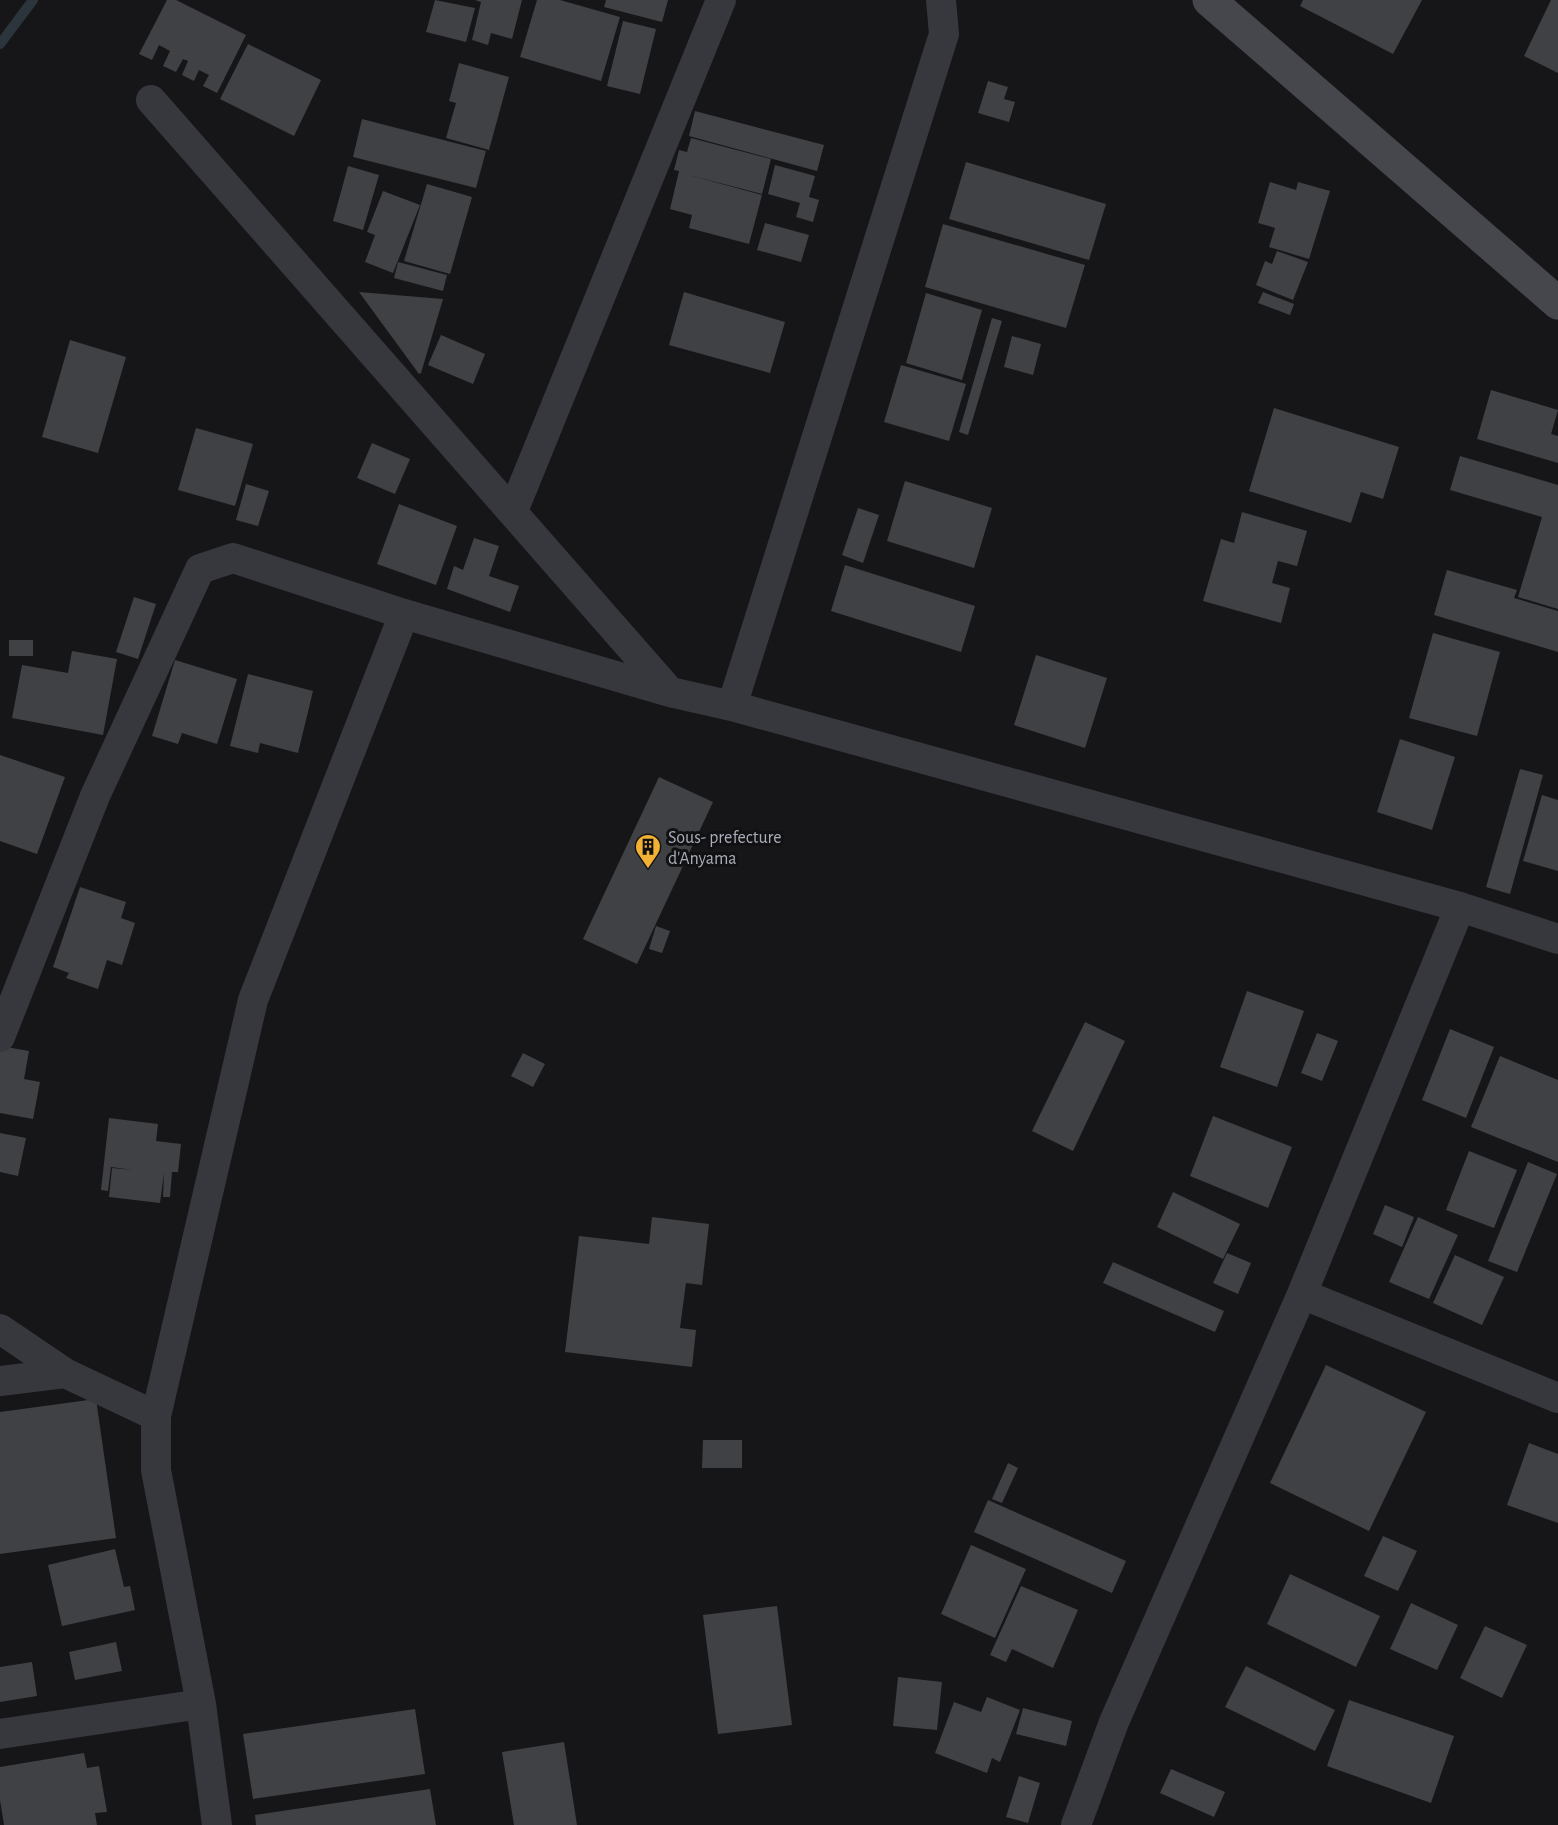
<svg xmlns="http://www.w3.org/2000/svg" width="1558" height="1825" font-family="'Alegreya Sans',sans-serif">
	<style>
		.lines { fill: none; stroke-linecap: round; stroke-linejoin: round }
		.stream { stroke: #2c353c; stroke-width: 10 }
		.building { fill: #404145 }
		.street { stroke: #37383d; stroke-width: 30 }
		.secondary { stroke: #45474d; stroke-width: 33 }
		.labels { text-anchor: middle; stroke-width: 6; stroke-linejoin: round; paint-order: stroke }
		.poi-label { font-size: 18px; fill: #a8adb8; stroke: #111113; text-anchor: start }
	</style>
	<rect width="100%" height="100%" fill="#161618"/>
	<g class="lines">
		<path class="stream" d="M 0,44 L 33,0"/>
	</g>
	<path class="building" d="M 167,0 L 176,0 L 246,35 L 217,93 L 203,86 L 209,75 L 199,70 L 194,81 L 182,75 L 188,61 L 183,59 L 176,72 L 163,66 L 170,51 L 159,45 L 152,60 L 139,54 Z
		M 435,0 L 475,8 L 466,42 L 426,32 Z
		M 475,0 L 522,0 L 512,39 L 491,33 L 488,45 L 472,40 L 481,2 Z
		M 537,0 L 560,0 L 620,17 L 601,81 L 520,57 Z
		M 606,0 L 668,0 L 662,22 L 604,7 Z
		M 1303,0 L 1422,0 L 1393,54 L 1300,6 Z
		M 1551,0 L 1558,0 L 1558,73 L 1524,56 Z
		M 623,21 L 656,29 L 640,94 L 607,86 Z
		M 248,44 L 321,80 L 294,136 L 220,99 Z
		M 459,63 L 509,77 L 489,150 L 446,138 L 456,103 L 449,101 Z
		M 988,81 L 1008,87 L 1004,99 L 1015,102 L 1009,122 L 978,113 Z
		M 695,111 L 824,145 L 817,171 L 689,136 Z
		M 362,119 L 486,151 L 476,188 L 353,157 Z
		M 691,138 L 771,159 L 762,194 L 685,174 L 762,195 L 749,244 L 689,228 L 692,215 L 670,209 L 679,171 L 674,170 L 679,150 L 687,152 Z
		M 966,162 L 1106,204 L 1089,260 L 949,219 Z
		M 775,165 L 815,176 L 809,197 L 819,200 L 813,222 L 796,217 L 800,203 L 768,194 Z
		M 348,166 L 379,175 L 363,230 L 333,221 Z
		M 1270,182 L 1296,190 L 1298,182 L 1330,191 L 1309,259 L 1269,247 L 1275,228 L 1258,223 Z
		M 427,184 L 472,197 L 450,274 L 404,261 Z
		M 383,191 L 420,205 L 393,273 L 365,262 L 375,235 L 367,232 Z
		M 765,223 L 809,235 L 801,262 L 757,250 Z
		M 943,224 L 1085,265 L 1066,328 L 925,287 Z
		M 1277,251 L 1308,262 L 1293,300 L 1256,285 L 1265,261 L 1272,264 Z
		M 398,262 L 447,275 L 443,291 L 394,278 Z
		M 359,292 L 443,299 L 421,373 L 419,374 Z
		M 684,292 L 785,322 L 770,373 L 669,345 Z
		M 1263,292 L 1294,304 L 1290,315 L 1258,303 Z
		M 926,293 L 982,310 L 962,380 L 906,363 Z
		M 992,318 L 1002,321 L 968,435 L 959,432 Z
		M 441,335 L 485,354 L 473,384 L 428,365 Z
		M 1012,336 L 1041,344 L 1033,375 L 1004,367 Z
		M 70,340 L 126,357 L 98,453 L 42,437 Z
		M 901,365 L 966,384 L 949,441 L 884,422 Z
		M 1491,390 L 1558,410 L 1551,434 L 1558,436 L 1558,463 L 1477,439 Z
		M 1274,408 L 1399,447 L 1383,499 L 1361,492 L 1351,523 L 1249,491 Z
		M 196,428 L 253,444 L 235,506 L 178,490 Z
		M 372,443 L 410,459 L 395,494 L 357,478 Z
		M 1460,456 L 1558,485 L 1558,609 L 1518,597 L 1542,517 L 1450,490 Z
		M 905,481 L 992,508 L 974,568 L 887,541 Z
		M 246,484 L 269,491 L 258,526 L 236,520 Z
		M 399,504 L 457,526 L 436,585 L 377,564 Z
		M 858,508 L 879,515 L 863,563 L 842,555 Z
		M 1242,512 L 1307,531 L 1297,566 L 1278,561 L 1272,583 L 1290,588 L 1281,623 L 1203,601 L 1221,539 L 1234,543 Z
		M 474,538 L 499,546 L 489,576 L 519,586 L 510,612 L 447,589 L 454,566 L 463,570 Z
		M 845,565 L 975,606 L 961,652 L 831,611 Z
		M 1447,570 L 1517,590 L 1514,598 L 1558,611 L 1558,652 L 1434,615 Z
		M 134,597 L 156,604 L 138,659 L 116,652 Z
		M 1433,633 L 1500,652 L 1477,736 L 1409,718 Z
		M 9,640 L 33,640 L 33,656 L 9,656 Z
		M 72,651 L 117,659 L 103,735 L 12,718 L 22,665 L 68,673 Z
		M 1036,655 L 1107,678 L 1085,748 L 1014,725 Z
		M 175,660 L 237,679 L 217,744 L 182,733 L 178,744 L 152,736 Z
		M 248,674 L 313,691 L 298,753 L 260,743 L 258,753 L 230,746 Z
		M 1400,739 L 1455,757 L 1432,830 L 1377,812 Z
		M 0,755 L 65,777 L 37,854 L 0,841 Z
		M 1520,769 L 1543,775 L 1510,894 L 1486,887 Z
		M 659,777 L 713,802 L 637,964 L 583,939 Z
		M 1542,795 L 1558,800 L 1558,871 L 1523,861 Z
		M 80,887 L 126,902 L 121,918 L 135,923 L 122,965 L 107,960 L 98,989 L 66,978 L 69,973 L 53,967 Z
		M 656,926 L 670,931 L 662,953 L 649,949 Z
		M 1247,991 L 1304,1011 L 1277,1087 L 1220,1067 Z
		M 1085,1022 L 1125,1041 L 1073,1151 L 1032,1131 Z
		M 1450,1029 L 1494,1047 L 1466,1118 L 1422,1100 Z
		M 1317,1033 L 1338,1041 L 1322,1081 L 1301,1073 Z
		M 0,1046 L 29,1051 L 24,1079 L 40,1082 L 33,1119 L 0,1113 Z
		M 523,1053 L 545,1064 L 533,1087 L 511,1076 Z
		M 1500,1056 L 1558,1080 L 1558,1162 L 1471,1127 Z
		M 1213,1116 L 1292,1147 L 1268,1208 L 1190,1176 Z
		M 109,1118 L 158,1124 L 156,1141 L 181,1144 L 178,1172 L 172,1172 L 170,1197 L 163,1197 L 164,1173 L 160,1203 L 109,1197 L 112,1168 L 133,1170 L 111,1167 L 108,1191 L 101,1190 Z
		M 0,1133 L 26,1138 L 18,1176 L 0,1172 Z
		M 1469,1151 L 1517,1170 L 1494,1228 L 1446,1210 Z
		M 1528,1162 L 1557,1174 L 1517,1272 L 1488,1261 Z
		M 1173,1192 L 1240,1224 L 1223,1259 L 1157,1227 Z
		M 1385,1205 L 1414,1217 L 1402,1247 L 1373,1234 Z
		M 652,1217 L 709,1224 L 702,1285 L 686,1283 L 680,1328 L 696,1330 L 692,1367 L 565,1352 L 579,1236 L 649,1244 Z
		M 1418,1217 L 1458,1235 L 1429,1299 L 1389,1282 Z
		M 1227,1253 L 1251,1263 L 1238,1294 L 1213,1283 Z
		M 1455,1255 L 1504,1277 L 1482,1325 L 1433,1303 Z
		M 1113,1262 L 1224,1311 L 1215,1332 L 1103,1283 Z
		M 1326,1365 L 1426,1412 L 1369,1531 L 1270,1483 Z
		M 96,1399 L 116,1538 L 0,1554 L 0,1412 Z
		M 703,1440 L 742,1440 L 742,1468 L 702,1468 Z
		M 1529,1443 L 1558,1454 L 1558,1523 L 1507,1505 Z
		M 1008,1463 L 1018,1468 L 1002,1503 L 992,1499 Z
		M 988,1500 L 1126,1561 L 1112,1593 L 974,1532 Z
		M 1383,1536 L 1417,1551 L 1398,1591 L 1364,1576 Z
		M 971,1545 L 1026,1569 L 995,1638 L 941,1614 Z
		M 115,1549 L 124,1587 L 130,1586 L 135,1610 L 62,1626 L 48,1565 Z
		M 1290,1574 L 1380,1616 L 1356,1667 L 1267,1624 Z
		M 1021,1586 L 1078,1610 L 1053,1668 L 1012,1649 L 1006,1662 L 990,1655 Z
		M 1411,1603 L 1458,1625 L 1437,1670 L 1390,1649 Z
		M 777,1606 L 792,1725 L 718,1734 L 703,1615 Z
		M 1485,1626 L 1527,1645 L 1502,1698 L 1460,1678 Z
		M 116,1642 L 122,1671 L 75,1680 L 69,1652 Z
		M 32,1662 L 37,1696 L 0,1702 L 0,1667 Z
		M 1246,1666 L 1335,1710 L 1315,1751 L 1225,1707 Z
		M 898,1677 L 942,1682 L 937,1730 L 893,1726 Z
		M 987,1697 L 1020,1710 L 1000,1762 L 992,1758 L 987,1773 L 935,1753 L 954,1702 L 981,1712 Z
		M 1349,1700 L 1454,1736 L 1431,1803 L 1327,1766 Z
		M 1023,1708 L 1072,1721 L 1066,1746 L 1016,1734 Z
		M 415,1709 L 425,1774 L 253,1799 L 243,1734 Z
		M 564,1742 L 577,1825 L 514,1825 L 502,1752 Z
		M 84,1753 L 87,1768 L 99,1766 L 107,1812 L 95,1813 L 97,1825 L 4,1825 L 0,1800 L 0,1767 Z
		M 1171,1769 L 1225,1792 L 1214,1817 L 1160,1793 Z
		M 1019,1776 L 1040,1783 L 1028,1823 L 1006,1817 Z
		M 430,1789 L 436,1825 L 256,1825 L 255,1815 Z"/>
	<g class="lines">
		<path class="street" d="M 151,100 L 670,692 L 732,706 L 1460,907 L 1558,939
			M 513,511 L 721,0
			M 732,706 L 944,34 L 941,0
			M 0,1037 L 95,796 L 200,569 L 233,558 L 404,614 L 670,692
			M 1302,1294 L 1558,1398
			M 0,1329 L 65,1373 L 156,1416 L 156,1470 L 201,1704 L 217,1825
			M 0,1381 L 65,1373
			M 156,1416 L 253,1000 L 404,614
			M 0,1734 L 201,1704
			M 1076,1825 L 1114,1722 L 1302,1294 L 1460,907"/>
		<path class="secondary" d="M 1209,0 L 1558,303"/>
	</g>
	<defs>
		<symbol id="building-pin" viewBox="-11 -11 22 30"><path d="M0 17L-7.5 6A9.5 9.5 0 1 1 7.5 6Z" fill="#f2b134" stroke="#111113"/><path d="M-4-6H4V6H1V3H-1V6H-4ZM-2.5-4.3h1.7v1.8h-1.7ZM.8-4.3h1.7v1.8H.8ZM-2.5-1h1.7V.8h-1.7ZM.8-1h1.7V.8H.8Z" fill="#111"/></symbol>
	</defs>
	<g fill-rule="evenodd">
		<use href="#building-pin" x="633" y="832" width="30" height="40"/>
	</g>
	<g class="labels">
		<g class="poi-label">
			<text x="668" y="843">Sous- prefecture<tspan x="668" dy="21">d'Anyama</tspan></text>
		</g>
	</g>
</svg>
